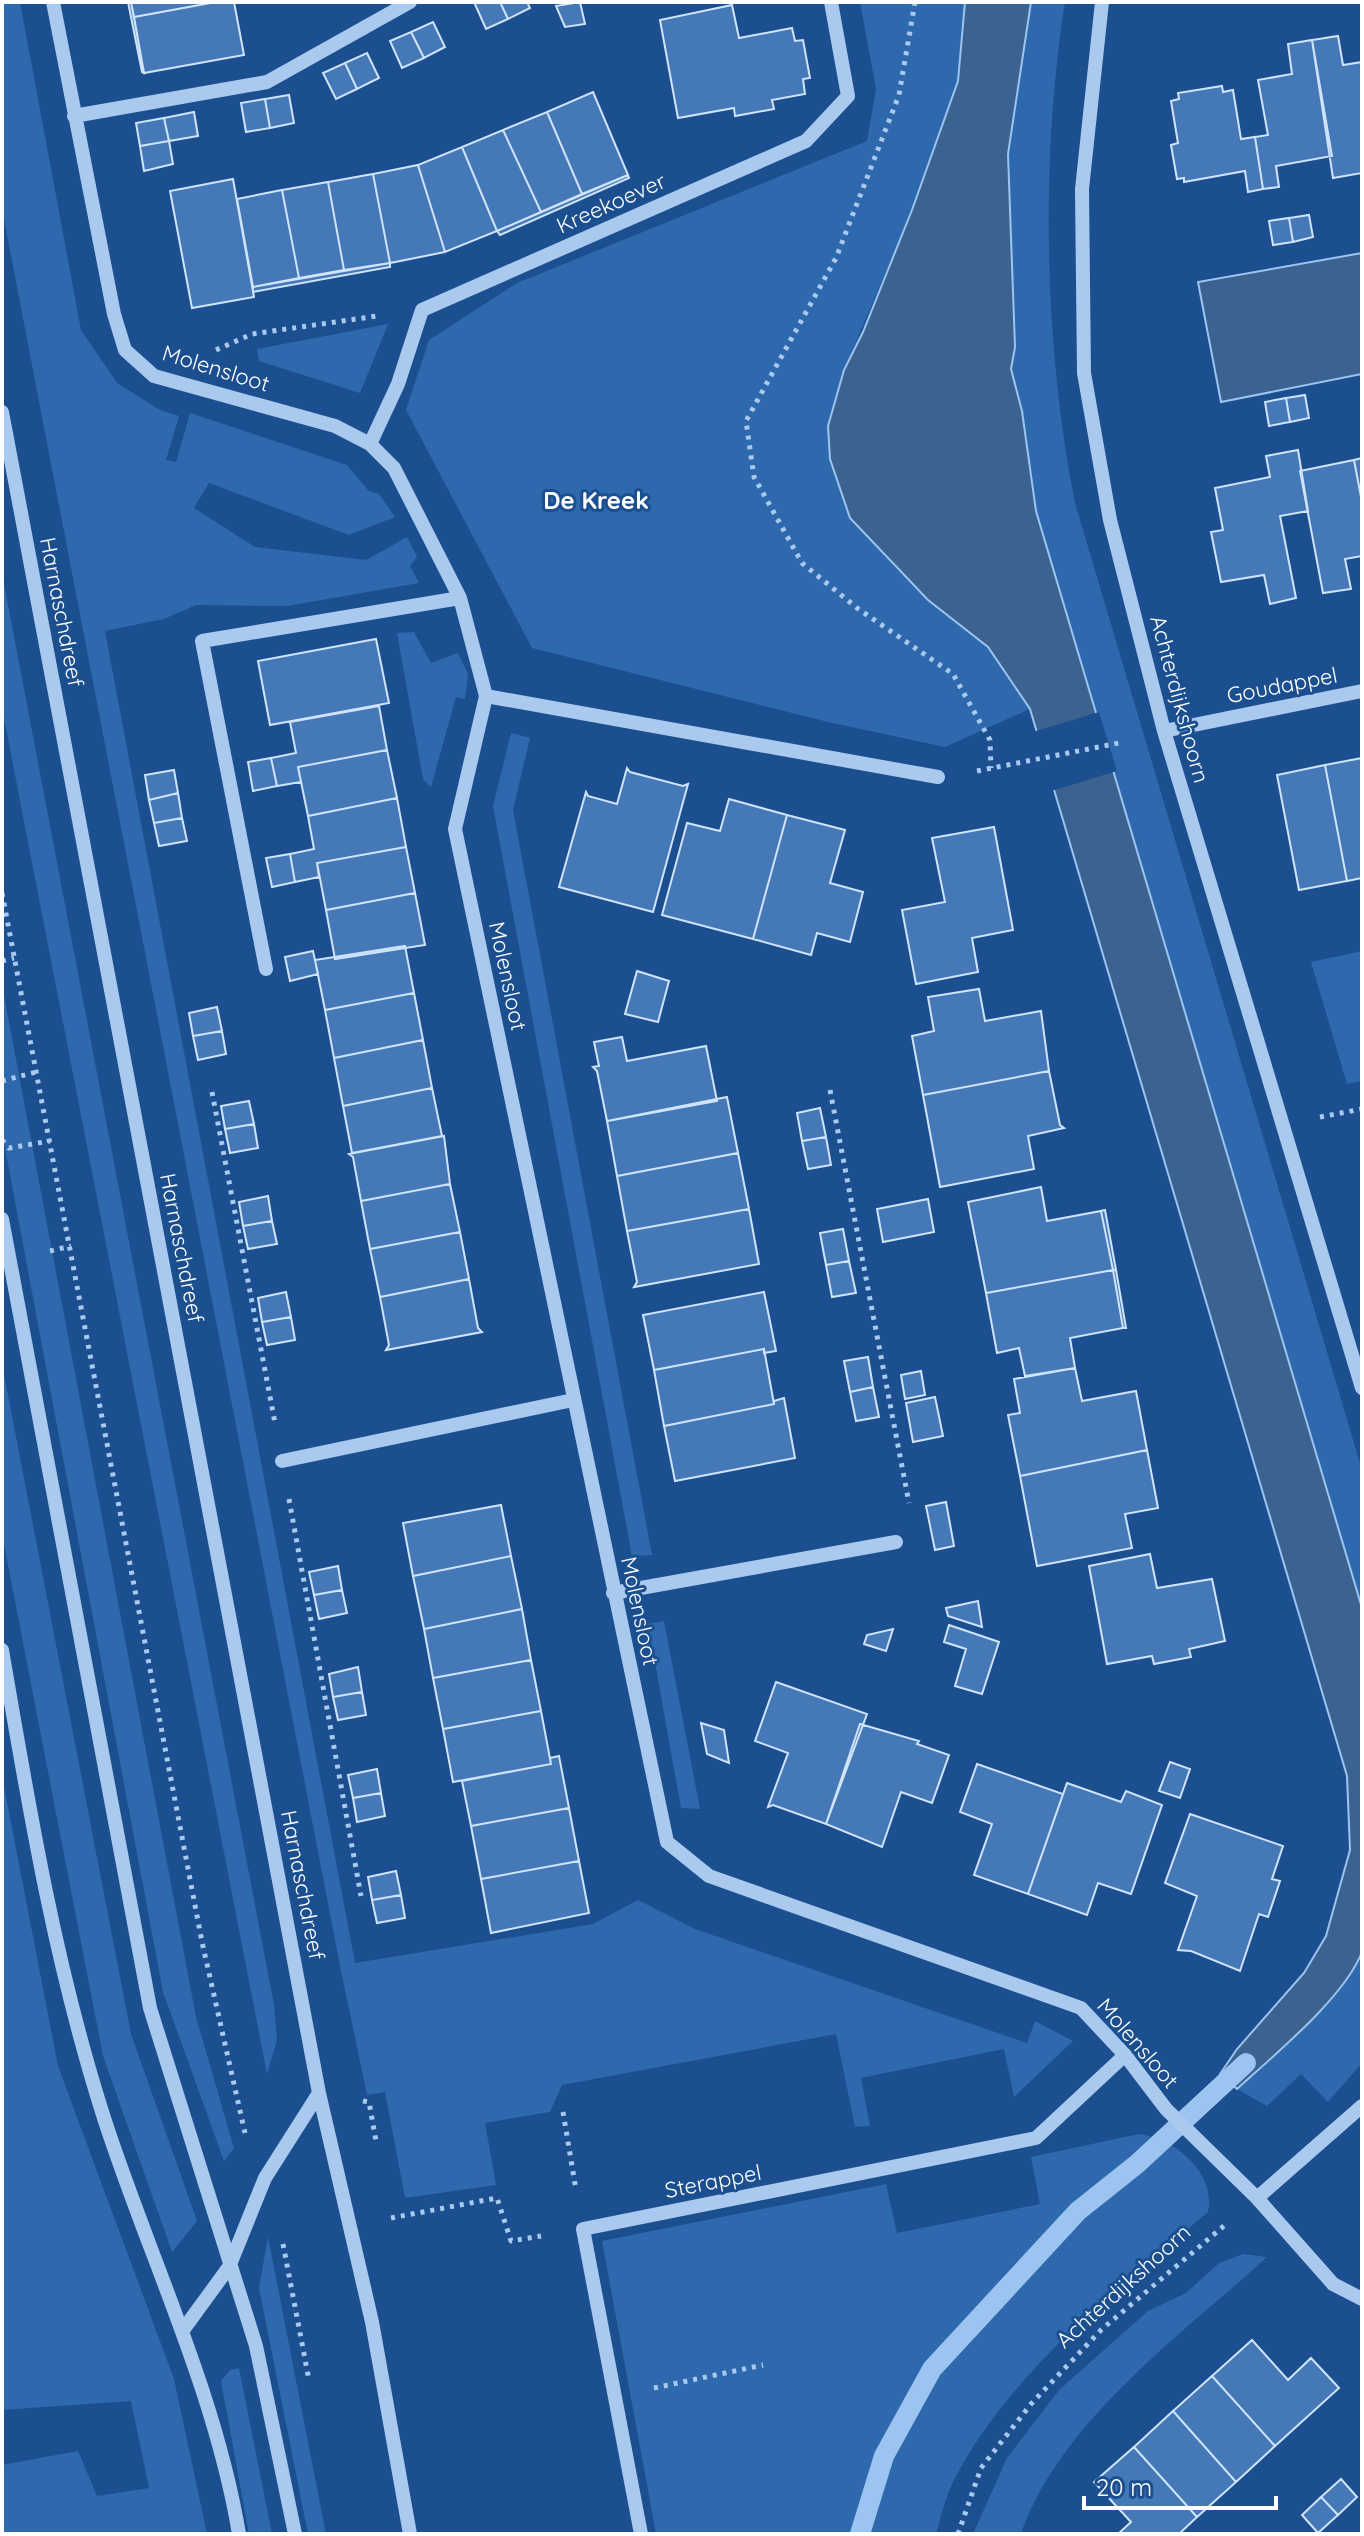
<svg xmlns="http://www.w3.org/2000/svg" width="1364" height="2536" font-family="Quicksand,sans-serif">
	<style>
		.green { fill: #2e69ad }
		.water { fill: #3c6290; stroke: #9cc4f0; stroke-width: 2 }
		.pier { fill: #1b4f8f }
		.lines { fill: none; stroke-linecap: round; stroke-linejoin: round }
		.stream { stroke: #9cc4f0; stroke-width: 20 }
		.building { fill: #4478b7; stroke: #cfe3fa; stroke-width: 2 }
		.path { stroke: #a9c9ee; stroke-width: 5; stroke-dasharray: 4 6; stroke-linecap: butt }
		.minor { stroke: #a9c9ee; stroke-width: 14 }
		.labels { text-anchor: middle; stroke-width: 6; stroke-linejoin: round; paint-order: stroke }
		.street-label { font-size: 22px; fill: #fff; stroke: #1b4f8f }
		.neighbourhood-label { font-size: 24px; font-weight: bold; fill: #fff; stroke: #1b4f8f }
	</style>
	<rect width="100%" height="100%" fill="#1b4f8f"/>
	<path class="green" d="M 2,2 L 20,2 L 81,330 L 117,383 L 160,410 L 179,416 L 166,460 L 176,462 L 190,413 L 347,465 L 369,491 L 379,494 L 395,517 L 349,535 L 209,483 L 194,508 L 255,547 L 366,560 L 407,537 L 417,557 L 410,566 L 419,583 L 287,606 L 196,605 L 164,619 L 105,631 L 355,1963 L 593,1924 L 638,1900 L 695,1929 L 1027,2043 L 1035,2021 L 1073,2041 L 1014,2097 L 1004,2049 L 861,2078 L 870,2126 L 855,2127 L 836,2034 L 562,2085 L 550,2112 L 485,2123 L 496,2185 L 405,2198 L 385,2092 L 367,2095 L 340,1966 L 2,209 Z
		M 860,2 L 965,2 L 958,81 L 912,210 L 844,370 L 891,563 L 928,600 L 988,647 L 1030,709 L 945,747 L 828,722 L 532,648 L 406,410 L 429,340 L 517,283 L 867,141 L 876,89 Z
		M 1031,2 L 1065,2 C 1040,158 1044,348 1075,503 L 1362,1470 L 1362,1608 L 1036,511 L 1022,411 L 1011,369 L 1015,347 L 1008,154 Z
		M 388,324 L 360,393 L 259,361 L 257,349 Z
		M 2,573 L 274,2005 L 277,2040 L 267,2074 L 2,708 Z
		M 414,632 L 431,663 L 458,653 L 468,674 L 465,699 L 456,697 L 431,787 L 423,779 L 397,633 Z
		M 511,733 L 530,738 L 513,810 L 652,1555 L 632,1556 L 493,806 Z
		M 1362,951 L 1362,1081 L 1347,1084 L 1311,962 Z
		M 2,985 L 196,2017 L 234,2148 L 224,2161 L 163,1992 L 2,1132 Z
		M 2,1364 L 131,2034 L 197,2221 L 172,2252 L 103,2056 L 2,1534 Z
		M 664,1621 L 700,1809 L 681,1808 L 648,1624 Z
		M 2,1776 L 58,2066 L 174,2379 L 207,2534 L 2,2534 L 2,2465 L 78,2451 L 97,2496 L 149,2488 L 131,2401 L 2,2410 Z
		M 1362,1952 L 1362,2063 L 1328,2102 L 1301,2074 L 1267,2106 L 1237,2089 C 1274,2055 1344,1998 1362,1952 Z
		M 1139,2134 C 1176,2139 1216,2173 1208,2212 C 1118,2288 1006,2376 953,2482 C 945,2498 941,2517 936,2534 L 656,2534 L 602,2241 L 886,2184 L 897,2233 L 1040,2204 L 1031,2157 Z
		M 268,2237 L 326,2534 L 308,2534 L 259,2288 Z
		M 1243,2254 L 1267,2257 C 1180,2336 1060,2422 1021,2534 L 973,2534 L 1007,2458 L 1059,2390 L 1148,2311 L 1186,2293 L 1219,2263 Z
		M 239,2368 L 272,2534 L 249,2534 L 221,2381 L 230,2370 Z"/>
	<path class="water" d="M 965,2 L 1031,2 L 1008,154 L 1015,347 L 1011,369 L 1022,411 L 1036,511 L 1362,1608 L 1362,1952 C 1344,1998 1274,2055 1237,2089 L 1220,2074 L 1237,2049 L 1304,1973 L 1326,1936 L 1350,1850 L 1347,1776 L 1030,709 L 988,647 L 928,600 L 850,518 L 830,459 L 828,426 L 844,370 L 863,332 L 912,210 L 958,81 Z
		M 1362,253 L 1362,374 L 1221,402 L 1198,282 Z"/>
	<path class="pier" d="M 1099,712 L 1117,771 L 1051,791 L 1033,732 Z"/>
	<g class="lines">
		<path class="stream" d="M 860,2534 L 884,2456 L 932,2369 L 1078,2211 L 1137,2164 L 1246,2063"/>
	</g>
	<path class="building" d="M 128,2 L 131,2 L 144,73 L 142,72 Z
		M 131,2 L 216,2 L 134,17 Z
		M 216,2 L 234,2 L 244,55 L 144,73 L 134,17 Z
		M 474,2 L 500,2 L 508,19 L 486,29 Z
		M 500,2 L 527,2 L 530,8 L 508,19 Z
		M 580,2 L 585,24 L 565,27 L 556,6 Z
		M 732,5 L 739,38 L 792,28 L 795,41 L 803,40 L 810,78 L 803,79 L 805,94 L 772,100 L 774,109 L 735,116 L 734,108 L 678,118 L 660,20 Z
		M 433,22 L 445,47 L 424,58 L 411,32 Z
		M 411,32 L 424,58 L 402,68 L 390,41 Z
		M 1338,36 L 1343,65 L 1362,62 L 1362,173 L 1333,178 L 1312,40 Z
		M 1312,40 L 1332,156 L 1276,166 L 1279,187 L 1263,189 L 1255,137 L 1268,135 L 1258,80 L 1292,74 L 1288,44 Z
		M 367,53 L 379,78 L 357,89 L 345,63 Z
		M 345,63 L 357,89 L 336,99 L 323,73 Z
		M 1222,86 L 1223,92 L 1233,90 L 1241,139 L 1255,137 L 1263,189 L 1248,192 L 1245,171 L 1184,182 L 1184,178 L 1177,179 L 1171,145 L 1178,143 L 1171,101 L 1179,99 L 1178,93 Z
		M 593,92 L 628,175 L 582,194 L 547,112 Z
		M 289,95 L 294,123 L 270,128 L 265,99 Z
		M 265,99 L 270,128 L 246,132 L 241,103 Z
		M 194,112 L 198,136 L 169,141 L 164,118 Z
		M 547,112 L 582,194 L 541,212 L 503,130 Z
		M 164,118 L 169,141 L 140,146 L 136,123 Z
		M 503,130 L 541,212 L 497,231 L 462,147 Z
		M 169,141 L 173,164 L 144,171 L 140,146 Z
		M 462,147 L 497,231 L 445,252 L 418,165 Z
		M 418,165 L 445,252 L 390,263 L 373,174 Z
		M 373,174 L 390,263 L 344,270 L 328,182 Z
		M 628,175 L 629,178 L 500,235 L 497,231 Z
		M 233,179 L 254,297 L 192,308 L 170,191 Z
		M 328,182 L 344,270 L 299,278 L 282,190 Z
		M 282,190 L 299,278 L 253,287 L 237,199 Z
		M 1309,215 L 1313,237 L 1293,242 L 1289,218 Z
		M 1289,218 L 1293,242 L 1273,245 L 1269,221 Z
		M 390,263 L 390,267 L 253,292 L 253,287 Z
		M 1305,395 L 1309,418 L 1290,422 L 1286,398 Z
		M 1286,398 L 1290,422 L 1269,426 L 1265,402 Z
		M 1298,450 L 1308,511 L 1280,516 L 1296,598 L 1270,604 L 1264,575 L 1221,582 L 1211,532 L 1223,530 L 1215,488 L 1270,477 L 1266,456 Z
		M 1362,458 L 1362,502 L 1354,460 Z
		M 1354,460 L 1362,502 L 1362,556 L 1345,559 L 1351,589 L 1323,593 L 1300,471 Z
		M 376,639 L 389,703 L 270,725 L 258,661 Z
		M 379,706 L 387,750 L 298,767 L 301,782 L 277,786 L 271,758 L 296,753 L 290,722 Z
		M 387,750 L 397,798 L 308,816 L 298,767 Z
		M 271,758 L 277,786 L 253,791 L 248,762 Z
		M 1362,758 L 1362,878 L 1347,881 L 1325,765 Z
		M 1325,765 L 1347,881 L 1299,890 L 1277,775 Z
		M 627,768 L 630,772 L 683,786 L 688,784 L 653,912 L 559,887 L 586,792 L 588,796 L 617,804 Z
		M 174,770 L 178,793 L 149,800 L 145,775 Z
		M 178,793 L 182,818 L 154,823 L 149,800 Z
		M 397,798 L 406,847 L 317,863 L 319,877 L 295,882 L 290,854 L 314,849 L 308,816 Z
		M 729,799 L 787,815 L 753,939 L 662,915 L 687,823 L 720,831 Z
		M 787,815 L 845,830 L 830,883 L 863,892 L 850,942 L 817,933 L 811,955 L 753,939 Z
		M 182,818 L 187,841 L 159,846 L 154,823 Z
		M 994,827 L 1013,930 L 972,938 L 978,972 L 916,984 L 902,910 L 945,902 L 932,838 Z
		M 406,847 L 415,893 L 326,910 L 317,863 Z
		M 290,854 L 295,882 L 272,887 L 266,858 Z
		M 415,893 L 425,945 L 335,959 L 326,910 Z
		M 405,946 L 414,993 L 325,1010 L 315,960 Z
		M 313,951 L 318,974 L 290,981 L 285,957 Z
		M 637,971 L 669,981 L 658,1022 L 625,1014 Z
		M 979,989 L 985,1021 L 1041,1011 L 1049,1071 L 923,1095 L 912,1036 L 934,1031 L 928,997 Z
		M 414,993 L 423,1040 L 334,1058 L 325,1010 Z
		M 217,1007 L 222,1031 L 193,1036 L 189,1013 Z
		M 222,1031 L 226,1054 L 198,1060 L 193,1036 Z
		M 622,1037 L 627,1061 L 706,1046 L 717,1101 L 607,1121 L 597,1071 L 593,1067 L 599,1066 L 594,1042 Z
		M 423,1040 L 432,1088 L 343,1106 L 334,1058 Z
		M 1049,1071 L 1060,1125 L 1064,1128 L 1028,1136 L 1034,1169 L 940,1187 L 923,1095 Z
		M 432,1088 L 442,1136 L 352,1153 L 343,1106 Z
		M 727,1097 L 738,1153 L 617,1176 L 607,1121 Z
		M 249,1101 L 254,1124 L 225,1129 L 221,1106 Z
		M 820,1108 L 826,1137 L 802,1141 L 797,1113 Z
		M 254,1124 L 258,1148 L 230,1153 L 225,1129 Z
		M 444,1136 L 450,1184 L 361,1201 L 353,1157 L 349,1154 Z
		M 826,1137 L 831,1165 L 808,1169 L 802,1141 Z
		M 738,1153 L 749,1209 L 627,1231 L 617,1176 Z
		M 450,1184 L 460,1232 L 370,1249 L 361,1201 Z
		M 1041,1187 L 1047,1221 L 1101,1211 L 1113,1270 L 986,1293 L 968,1202 Z
		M 268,1196 L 272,1221 L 243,1226 L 239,1202 Z
		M 928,1199 L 934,1232 L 883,1242 L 877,1209 Z
		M 749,1209 L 759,1264 L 634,1287 L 637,1282 L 627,1231 Z
		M 1105,1210 L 1116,1270 L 1113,1270 L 1101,1211 Z
		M 272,1221 L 277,1244 L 248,1249 L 243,1226 Z
		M 843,1229 L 849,1261 L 826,1265 L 820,1233 Z
		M 460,1232 L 469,1279 L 380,1297 L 370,1249 Z
		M 849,1261 L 856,1293 L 832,1297 L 826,1265 Z
		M 1113,1270 L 1123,1328 L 1070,1338 L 1075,1368 L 1025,1376 L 1019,1348 L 997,1353 L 986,1293 Z
		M 1113,1270 L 1116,1270 L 1126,1328 L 1123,1328 Z
		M 469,1279 L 478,1328 L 482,1332 L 386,1350 L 389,1345 L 380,1297 Z
		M 286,1292 L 291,1317 L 262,1322 L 258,1298 Z
		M 764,1292 L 776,1351 L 764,1353 L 764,1349 L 654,1370 L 643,1315 Z
		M 291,1317 L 295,1340 L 267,1345 L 262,1322 Z
		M 764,1349 L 774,1404 L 664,1426 L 654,1370 Z
		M 868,1357 L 873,1387 L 850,1392 L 844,1361 Z
		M 1075,1368 L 1082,1401 L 1136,1391 L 1147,1450 L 1020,1476 L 1008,1415 L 1020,1413 L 1014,1379 Z
		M 921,1371 L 925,1395 L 905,1399 L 901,1375 Z
		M 873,1387 L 879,1417 L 856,1421 L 850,1392 Z
		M 935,1397 L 943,1436 L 913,1442 L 906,1403 Z
		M 784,1398 L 795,1458 L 675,1481 L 664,1426 L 774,1404 L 774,1401 Z
		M 1147,1450 L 1158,1508 L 1125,1514 L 1132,1548 L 1037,1566 L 1020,1476 Z
		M 946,1502 L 954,1546 L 935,1550 L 926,1506 Z
		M 501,1505 L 511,1556 L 413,1576 L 403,1523 Z
		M 1150,1554 L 1157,1588 L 1212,1579 L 1225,1641 L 1189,1649 L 1191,1657 L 1154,1664 L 1152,1656 L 1107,1664 L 1089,1566 Z
		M 511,1556 L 522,1609 L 424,1629 L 413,1576 Z
		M 338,1566 L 342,1590 L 314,1595 L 309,1572 Z
		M 342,1590 L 347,1613 L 319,1619 L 314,1595 Z
		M 978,1601 L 982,1627 L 948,1616 L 946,1608 Z
		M 522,1609 L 531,1660 L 433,1678 L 424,1629 Z
		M 949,1625 L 999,1642 L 982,1694 L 955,1686 L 966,1649 L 944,1642 Z
		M 893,1629 L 886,1651 L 864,1644 L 867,1635 Z
		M 531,1660 L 541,1711 L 443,1729 L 433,1678 Z
		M 358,1667 L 362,1692 L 333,1697 L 329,1674 Z
		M 776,1682 L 867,1714 L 826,1824 L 773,1805 L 768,1807 L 788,1753 L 755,1741 Z
		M 362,1692 L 366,1715 L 338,1720 L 333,1697 Z
		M 541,1711 L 551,1764 L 453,1782 L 443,1729 Z
		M 701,1723 L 724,1730 L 729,1763 L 707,1754 Z
		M 860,1724 L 919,1741 L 917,1744 L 949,1755 L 932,1803 L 901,1792 L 882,1847 L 826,1824 Z
		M 559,1756 L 569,1808 L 471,1826 L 462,1781 L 551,1764 L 550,1758 Z
		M 1170,1762 L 1190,1769 L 1180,1798 L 1159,1791 Z
		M 977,1764 L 1063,1794 L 1028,1894 L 974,1875 L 992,1824 L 960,1812 Z
		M 377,1769 L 381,1793 L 353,1798 L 348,1775 Z
		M 1067,1783 L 1121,1802 L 1126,1791 L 1162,1805 L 1131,1894 L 1098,1883 L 1087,1915 L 1028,1894 Z
		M 381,1793 L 385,1816 L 357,1822 L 353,1798 Z
		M 569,1808 L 579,1861 L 481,1879 L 471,1826 Z
		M 1190,1814 L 1283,1846 L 1272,1879 L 1280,1881 L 1268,1917 L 1259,1914 L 1240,1971 L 1191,1951 L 1178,1950 L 1197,1896 L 1165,1883 Z
		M 579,1861 L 589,1913 L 491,1933 L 481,1879 Z
		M 396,1871 L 401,1895 L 372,1900 L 368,1877 Z
		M 401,1895 L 405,1918 L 377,1923 L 372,1900 Z
		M 1252,2340 L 1288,2380 L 1311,2358 L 1339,2388 L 1275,2446 L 1212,2376 Z
		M 1212,2376 L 1275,2446 L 1236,2482 L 1173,2411 Z
		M 1173,2411 L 1236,2482 L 1197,2517 L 1134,2447 Z
		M 1134,2447 L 1197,2517 L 1179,2534 L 1118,2534 L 1131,2522 L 1094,2482 Z
		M 1341,2479 L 1357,2497 L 1338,2515 L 1321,2497 Z
		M 1321,2497 L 1338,2515 L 1318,2533 L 1302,2515 Z"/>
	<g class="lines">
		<path class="path" d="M 915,2 L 899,95 L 836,258 L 746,421 L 754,477 L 802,563 L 857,608 L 953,674 L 990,740 L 991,768
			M 216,350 L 252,334 L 377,316
			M 977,771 L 1124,742
			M 2,893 L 202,1942 L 245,2133
			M 2,961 L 14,958
			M 2,1081 L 36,1072
			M 830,1090 L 909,1503
			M 212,1092 L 275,1423
			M 1320,1117 L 1362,1109
			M 2,1140 L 9,1148 L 50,1141
			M 50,1251 L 71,1246
			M 289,1499 L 361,1896
			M 363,2101 L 369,2102 L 376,2141
			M 563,2112 L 576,2190
			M 391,2218 L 497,2198 L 511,2241 L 541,2236
			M 283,2244 L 309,2380
			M 654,2388 L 763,2365
			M 958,2534 L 981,2468 L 1031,2404 L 1101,2330 L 1225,2225"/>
		<path class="minor" d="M 53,2 L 114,314 L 125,350 L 154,376 L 335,426 L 370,444 L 394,468 L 460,598 L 486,696 L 455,829 L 667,1842 L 709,1876 L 1081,2008 L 1125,2055 L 1166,2109 L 1257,2198 L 1333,2284 L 1362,2299
			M 1102,2 L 1082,189 L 1084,373 L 1110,520 L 1164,731 L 1362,1388
			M 74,116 L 267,82 L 410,2
			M 2,412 L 319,2093 L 372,2322 L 410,2534
			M 370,444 L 398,384 L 422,310 L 806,141 L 848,96 L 831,2
			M 486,696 L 938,777
			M 1164,731 L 1362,691
			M 266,969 L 202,641 L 460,598
			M 2,1219 L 150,2008 L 256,2346 L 295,2534
			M 282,1461 L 573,1400
			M 613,1593 L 896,1542
			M 2,1650 C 29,1808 55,1965 104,2118 C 149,2257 215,2390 239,2534
			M 1257,2198 L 1362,2106
			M 183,2330 L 229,2267 L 265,2178 L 319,2093
			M 641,2534 L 583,2229 L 1036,2138 L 1125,2055"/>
	</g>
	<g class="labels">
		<g class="street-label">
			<text transform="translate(611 203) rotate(-24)" y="8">Kreekoever</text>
			<text transform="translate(216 368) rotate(17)" y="8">Molensloot</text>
			<text transform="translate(62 612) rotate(79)" y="8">Harnaschdreef</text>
			<text transform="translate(1282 685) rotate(-11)" y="8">Goudappel</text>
			<text transform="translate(1180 699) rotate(75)" y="8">Achterdijkshoorn</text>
			<text transform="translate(508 976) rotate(78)" y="8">Molensloot</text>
			<text transform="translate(182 1248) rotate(79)" y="8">Harnaschdreef</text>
			<text transform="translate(640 1611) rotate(78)" y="8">Molensloot</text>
			<text transform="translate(303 1885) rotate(79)" y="8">Harnaschdreef</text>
			<text transform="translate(1138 2043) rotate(49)" y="8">Molensloot</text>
			<text transform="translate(713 2181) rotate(-11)" y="8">Sterappel</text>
			<text transform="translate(1123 2286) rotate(-42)" y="8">Achterdijkshoorn</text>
		</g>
		<g class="neighbourhood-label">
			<text x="596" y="509">De Kreek</text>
		</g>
	</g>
	<rect width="1364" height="2536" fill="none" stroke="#ffffff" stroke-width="8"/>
	<path d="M1084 2496v12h192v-12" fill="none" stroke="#ffffff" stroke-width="4"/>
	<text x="1096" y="2496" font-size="24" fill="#ffffff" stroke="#1b4f8f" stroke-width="6" paint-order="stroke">20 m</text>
</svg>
